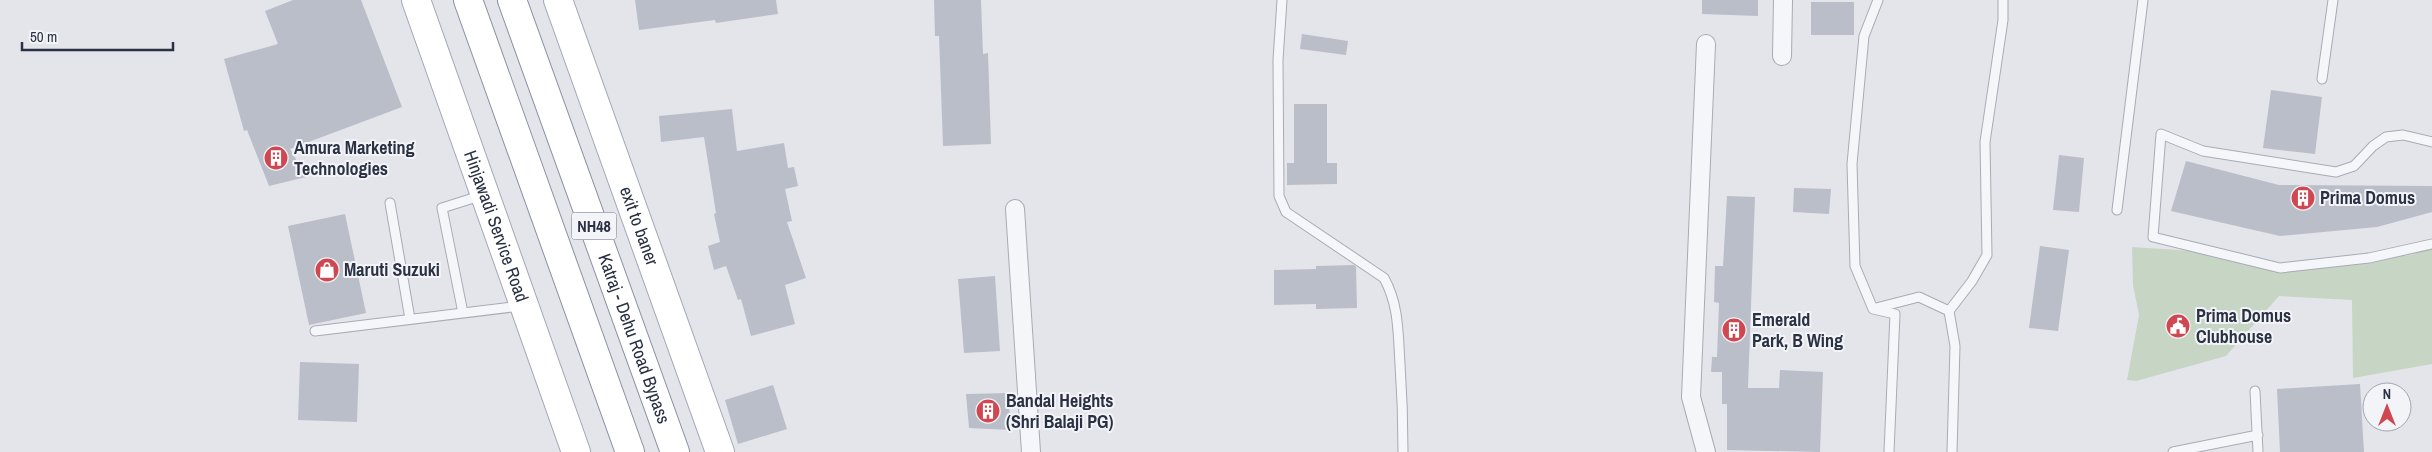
<svg xmlns="http://www.w3.org/2000/svg" width="2432" height="452" font-family="'Archivo Narrow',sans-serif">
	<style>
		.green { fill: #c7d5c4 }
		.building { fill: #babec8 }
		.lines { fill: none; stroke-linecap: round; stroke-linejoin: round }
		.service-casing { stroke: #a8abb5; stroke-width: 11 }
		.minor-casing { stroke: #a8abb5; stroke-width: 20 }
		.primary-casing { stroke: #a2a8b7; stroke-width: 30 }
		.trunk-casing { stroke: #8a91a2; stroke-width: 30 }
		.service { stroke: #f5f6f9; stroke-width: 9 }
		.minor { stroke: #f5f6f9; stroke-width: 18 }
		.primary { stroke: #fff; stroke-width: 28 }
		.trunk { stroke: #fff; stroke-width: 28 }
		.labels { text-anchor: middle; stroke-width: 4; stroke-linejoin: round; paint-order: stroke }
		.shield { fill: #f2f4f8; stroke: #666c79; stroke-width: 1 }
		.shield-label { font-size: 16px; font-weight: bold; fill: #2a3143 }
		.poi-label { font-size: 18px; font-weight: bold; fill: #2a3143; stroke: #f2f4f8; text-anchor: start }
		.street-label { font-size: 18px; fill: #2a3143; stroke: #f2f4f8 }
	</style>
	<rect width="100%" height="100%" fill="#e3e5eb"/>
	<path class="green" d="M 2132,247 L 2193,251 L 2280,268 L 2411,255 L 2432,248 L 2432,364 L 2353,378 L 2352,300 L 2279,296 L 2226,356 L 2136,381 L 2127,380 L 2139,315 L 2133,285 Z"/>
	<path class="building" d="M 293,0 L 361,0 L 402,107 L 290,149 L 306,177 L 269,186 L 247,130 L 244,131 L 224,59 L 278,44 L 265,11 Z
		M 635,0 L 776,0 L 778,14 L 716,23 L 715,20 L 639,30 Z
		M 934,0 L 981,0 L 983,54 L 988,53 L 991,144 L 943,146 L 939,36 L 935,36 Z
		M 1702,0 L 1758,0 L 1758,16 L 1702,14 Z
		M 1811,2 L 1854,2 L 1854,35 L 1811,35 Z
		M 1302,34 L 1348,41 L 1346,55 L 1300,49 Z
		M 2271,90 L 2322,97 L 2315,154 L 2263,148 Z
		M 1294,104 L 1327,104 L 1327,163 L 1337,163 L 1337,184 L 1287,185 L 1287,163 L 1294,163 Z
		M 732,109 L 737,151 L 784,143 L 788,168 L 794,167 L 798,186 L 785,189 L 792,221 L 787,222 L 806,278 L 785,285 L 795,324 L 751,336 L 741,299 L 738,300 L 726,266 L 714,270 L 708,246 L 720,242 L 714,214 L 716,213 L 704,137 L 661,142 L 659,116 Z
		M 2059,155 L 2084,158 L 2079,212 L 2053,210 Z
		M 2186,161 L 2279,185 L 2432,186 L 2432,212 L 2377,227 L 2280,236 L 2171,211 Z
		M 1794,188 L 1831,189 L 1829,214 L 1793,212 Z
		M 1727,196 L 1755,197 L 1748,388 L 1779,388 L 1780,370 L 1823,372 L 1820,452 L 1727,450 L 1727,404 L 1722,404 L 1722,372 L 1711,372 L 1712,357 L 1717,357 L 1719,303 L 1714,302 L 1715,266 L 1723,266 Z
		M 345,214 L 366,313 L 309,325 L 288,226 Z
		M 2040,246 L 2069,250 L 2058,331 L 2029,328 Z
		M 1354,265 L 1356,267 L 1357,308 L 1316,309 L 1316,304 L 1274,305 L 1274,270 L 1316,269 L 1316,266 Z
		M 995,276 L 1000,351 L 964,353 L 958,279 Z
		M 300,362 L 359,364 L 357,422 L 298,420 Z
		M 2360,384 L 2364,452 L 2280,452 L 2277,389 Z
		M 773,385 L 787,429 L 738,444 L 725,400 Z
		M 1008,393 L 1011,430 L 969,428 L 966,394 Z"/>
	<g class="lines">
		<defs>
			<path id="service" d="M 1282,0 L 1278,60 L 1279,196 L 1286,212 L 1384,278 C 1399,305 1398,333 1400,364 C 1402,393 1403,422 1403,452
				M 1878,0 L 1864,36 L 1852,164 L 1855,266 L 1873,309 L 1895,314 L 1889,452
				M 2322,79 L 2333,0
				M 2432,142 L 2403,135 L 2386,137 L 2373,146 L 2354,166 L 2336,172 L 2203,151 L 2161,134 L 2153,237 L 2280,268 L 2369,258 L 2432,244
				M 390,203 L 410,319
				M 2117,210 L 2143,0
				M 1876,308 L 1919,297 L 1949,311
				M 463,313 L 442,208 L 483,195
				M 315,331 L 521,306
				M 2255,391 L 2258,452
				M 1952,452 L 1955,346 L 1949,311 L 1972,281 L 1987,255 L 1985,142 L 2003,20 L 2003,0
				M 2173,452 L 2258,435"/>
			<path id="minor" d="M 1706,44 L 1691,397 L 1706,452
				M 1782,56 L 1783,0
				M 1015,209 L 1031,452"/>
			<g id="primary">
				<path id="s1" d="M 416,0 L 576,452"/>
				<path id="s2" d="M 558,0 L 720,452"/>
			</g>
			<g id="trunk">
				<path d="M 468,0 L 630,452"/>
				<path id="s3" d="M 512,0 L 675,452"/>
			</g>
		</defs>
		<use href="#service" class="service-casing"/>
		<use href="#minor" class="minor-casing"/>
		<use href="#primary" class="primary-casing"/>
		<use href="#trunk" class="trunk-casing"/>
		<use href="#service" class="service"/>
		<use href="#minor" class="minor"/>
		<use href="#primary" class="primary"/>
		<use href="#trunk" class="trunk"/>
	</g>
	<defs>
		<symbol id="building-disc" viewBox="-11 -11 22 22"><circle r="9.5" fill="#cf4851" stroke="#f2f4f8"/><path d="M-4-6H4V6H1V3H-1V6H-4ZM-2.5-4.3h1.7v1.8h-1.7ZM.8-4.3h1.7v1.8H.8ZM-2.5-1h1.7V.8h-1.7ZM.8-1h1.7V.8H.8Z" fill="#fff"/></symbol>
		<symbol id="shop-disc" viewBox="-11 -11 22 22"><circle r="9.5" fill="#cf4851" stroke="#f2f4f8"/><path d="M-5-2.5h2.3a2.7 3.5 0 0 1 5.4 0H5L5.5 6h-11ZM-1.5-2.5h3a1.5 2.3 0 0 0-3 0Z" fill="#fff"/></symbol>
		<symbol id="civic-disc" viewBox="-11 -11 22 22"><circle r="9.5" fill="#cf4851" stroke="#f2f4f8"/><path d="M-.6-6.5H3V-4.5H.6V-3L4-1V1h2V6H-6V1h2V-1L-.6-3ZM-1.2 2.5V6h2.4V2.5Z" fill="#fff"/></symbol>
	</defs>
	<g fill-rule="evenodd">
		<use href="#building-disc" x="262" y="144" width="28" height="28"/>
		<use href="#building-disc" x="2289" y="184" width="28" height="28"/>
		<use href="#shop-disc" x="313" y="256" width="28" height="28"/>
		<use href="#civic-disc" x="2164" y="312" width="28" height="28"/>
		<use href="#building-disc" x="1720" y="316" width="28" height="28"/>
		<use href="#building-disc" x="974" y="397" width="28" height="28"/>
	</g>
	<g class="labels">
		<rect class="shield" x="571.5" y="212.5" width="45" height="27" rx="4"/>
		<g class="shield-label">
			<text x="594" y="232">NH48</text>
		</g>
		<g class="poi-label">
			<text x="294" y="154">Amura Marketing<tspan x="294" dy="21">Technologies</tspan></text>
			<text x="2320" y="204">Prima Domus</text>
			<text x="344" y="276">Maruti Suzuki</text>
			<text x="2196" y="322">Prima Domus<tspan x="2196" dy="21">Clubhouse</tspan></text>
			<text x="1752" y="326">Emerald<tspan x="1752" dy="21">Park, B Wing</tspan></text>
			<text x="1006" y="407">Bandal Heights<tspan x="1006" dy="21">(Shri Balaji PG)</tspan></text>
		</g>
		<g class="street-label">
			<text dy="6" stroke="none"><textPath href="#s1" startOffset="240">Hinjawadi Service Road</textPath></text>
			<text dy="6" stroke="none"><textPath href="#s2" startOffset="240">exit to baner</textPath></text>
			<text dy="6" stroke="none"><textPath href="#s3" startOffset="360">Katraj - Dehu Road Bypass</textPath></text>
		</g>
	</g>
	<g transform="translate(2387 407)"><circle r="24" fill="#f2f4f8" stroke="#a2a6b0"/>
	<path d="M0-4L9 19L0 12L-9 19Z" fill="#cf4851"/>
	<text y="-8" font-size="14" font-weight="bold" text-anchor="middle" fill="#2a3143">N</text>
	</g>
	<path d="M22 42v8h151v-8" fill="none" stroke="#2a3143" stroke-width="2.5"/>
	<text x="30" y="42" font-size="15" fill="#2a3143" stroke="#f2f4f8" stroke-width="4" paint-order="stroke">50 m</text>
</svg>
